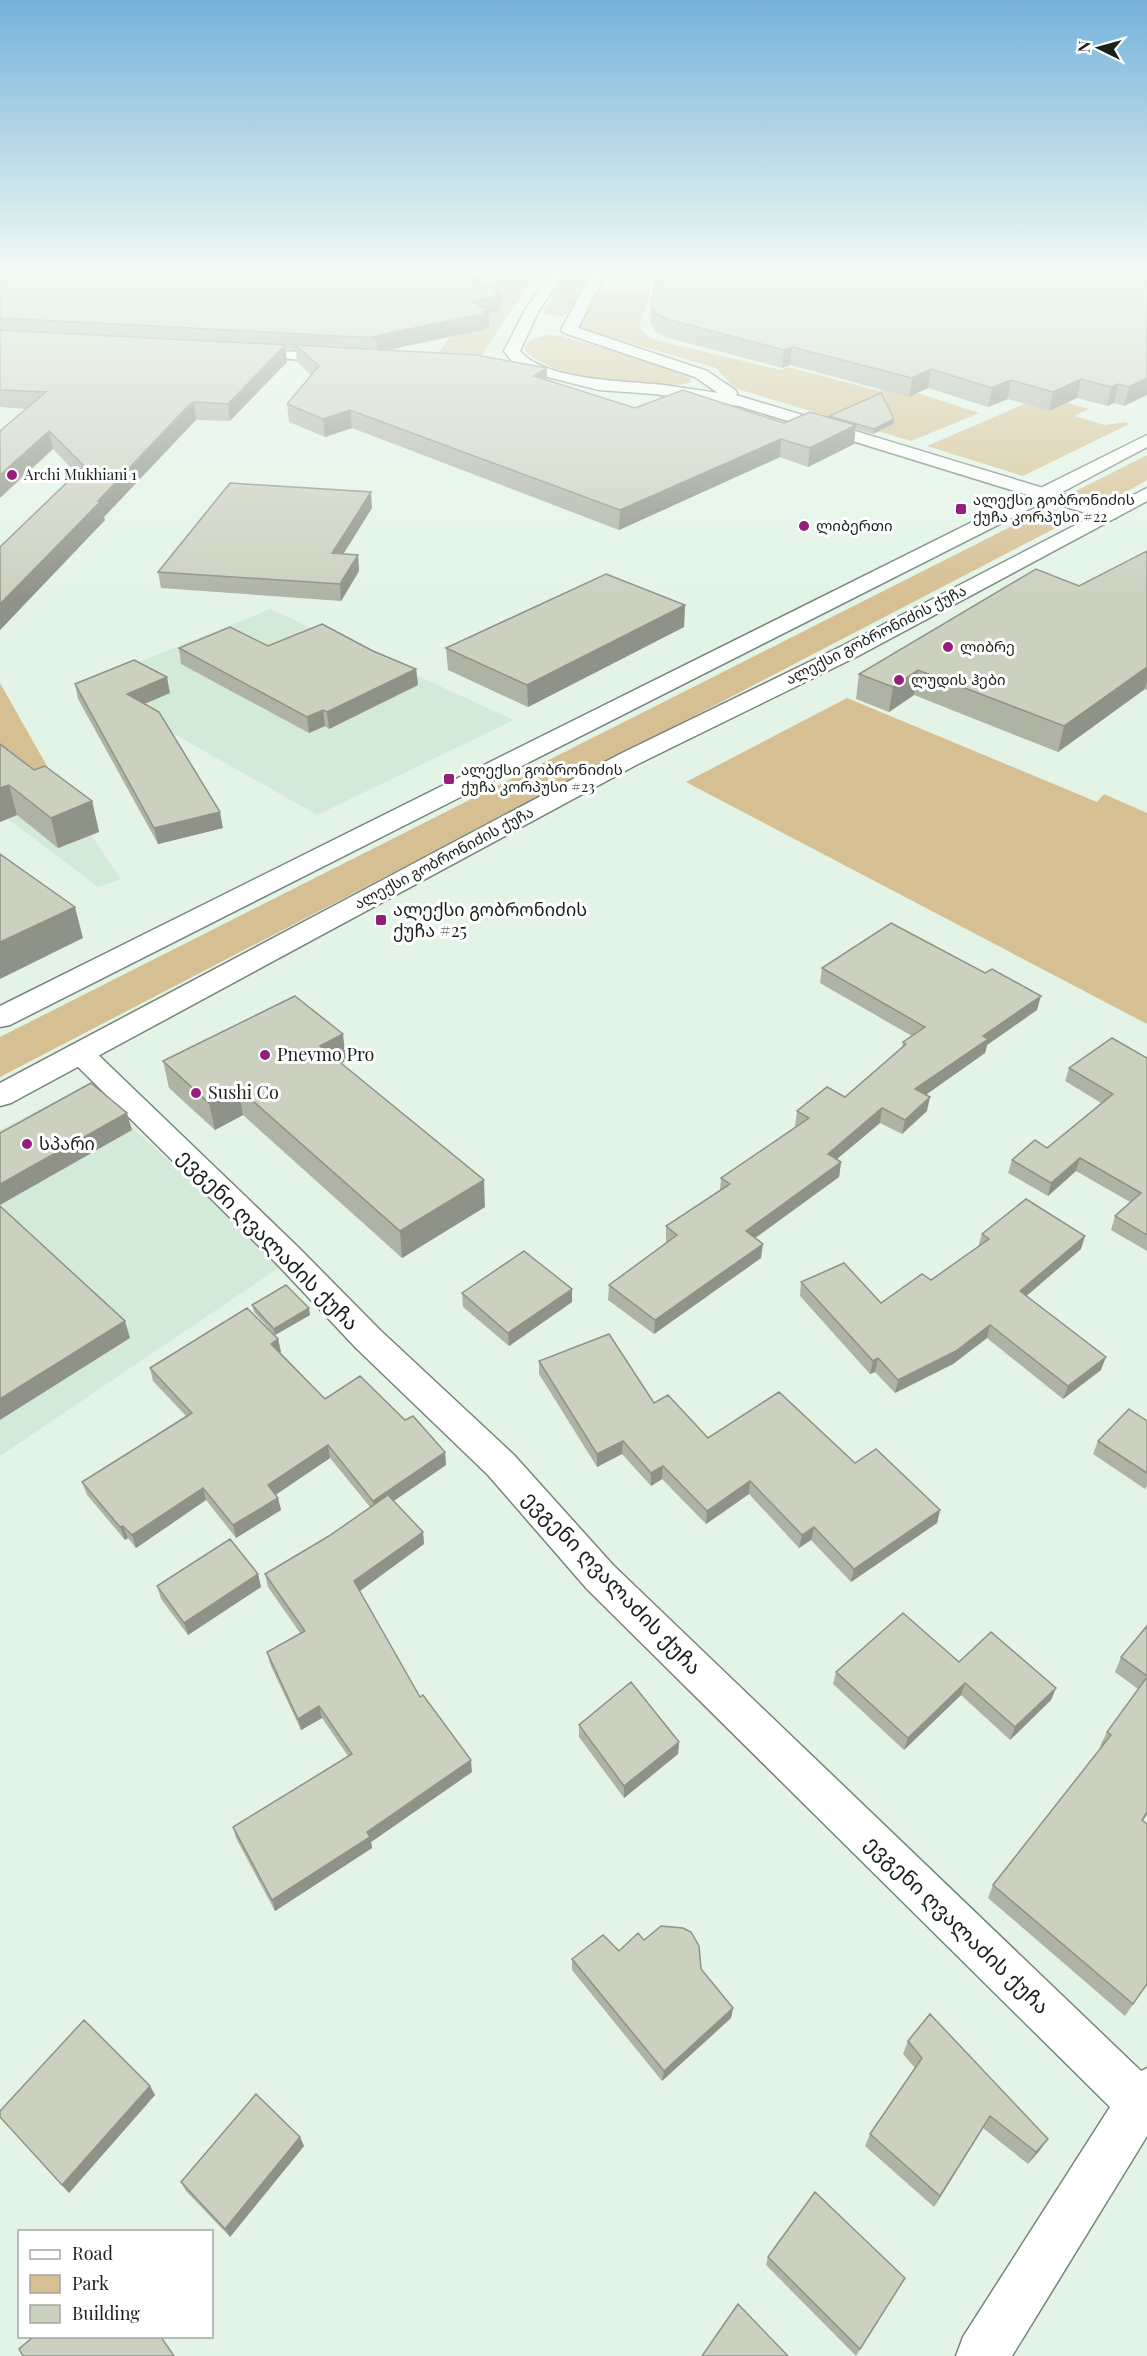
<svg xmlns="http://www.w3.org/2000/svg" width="1147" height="2356" font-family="'Playfair Display','Noto Sans Georgian',serif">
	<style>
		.built { fill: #d3ead9 }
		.green { fill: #d6bf92 }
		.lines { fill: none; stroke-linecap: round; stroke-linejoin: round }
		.minor-casing { stroke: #76857a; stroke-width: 3 }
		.tertiary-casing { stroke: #76857a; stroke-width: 3 }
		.secondary-casing { stroke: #76857a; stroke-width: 3 }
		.minor { fill: #fff; fill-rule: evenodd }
		.tertiary { fill: #fff; fill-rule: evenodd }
		.secondary { fill: #fff; fill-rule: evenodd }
		.wall { fill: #afb3a4 }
		.shaded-wall { fill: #8f9286 }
		.building { fill: #ccd0bf; stroke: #8f9286; stroke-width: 1.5 }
		.poi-dot { fill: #951e7b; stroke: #fff; stroke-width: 2 }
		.labels { text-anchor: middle; stroke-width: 6; stroke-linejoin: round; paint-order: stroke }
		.far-poi-label { font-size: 15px; fill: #1a201c; stroke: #fff; text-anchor: start }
		.far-street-label { font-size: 15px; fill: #1a201c; stroke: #fff }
		.poi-label { font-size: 18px; fill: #1a201c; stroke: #fff; text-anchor: start }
		.near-street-label { font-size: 21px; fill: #1a201c; stroke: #fff }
	</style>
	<rect width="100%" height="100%" fill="#e3f4e7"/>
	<path class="built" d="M 270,609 L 514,720 L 317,815 L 160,726 L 94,680 Z
		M 0,762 L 60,789 L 121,879 L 98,887 L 0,813 Z
		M 86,1085 L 283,1265 L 0,1456 L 0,1130 Z"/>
	<path class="green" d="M 496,271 L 536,271 L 477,363 L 433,361 Z
		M 568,271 L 592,271 L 568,313 L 562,316 L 543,314 Z
		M 600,290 L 650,292 L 639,328 L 651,339 L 781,370 L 788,367 L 879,391 L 893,385 L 979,413 L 911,441 L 734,388 L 716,368 L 579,328 Z
		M 549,335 L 562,336 L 654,363 L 690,378 L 691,382 C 656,394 549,378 524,350 C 528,339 537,337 549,335 Z
		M 1043,396 L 1089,409 L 1074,416 L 1105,425 L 1126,422 L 1129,424 L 1023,476 L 927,446 Z
		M 1147,455 L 1147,480 C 1129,490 1093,515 1076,491 Z
		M 1044,510 L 1066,511 L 1069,521 L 0,1077 L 0,1037 Z
		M 0,683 L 60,789 L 0,762 Z
		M 847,698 L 1097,802 L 1104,794 L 1147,813 L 1147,1024 L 686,782 Z"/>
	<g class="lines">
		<defs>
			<path id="minor" d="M 246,349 L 336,354 L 343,358 L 336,362 L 241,356 L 239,353 Z
				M 80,1044 L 90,1047 L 298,1247 L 380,1330 L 514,1455 L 613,1565 L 1141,2071 L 1147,2068 L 1147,2136 L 1012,2356 L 956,2356 L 963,2337 L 1110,2107 L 587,1589 L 488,1475 L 356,1348 L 276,1263 L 70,1059 L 66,1053 L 70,1047 Z"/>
			<path id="tertiary" d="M 552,271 L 566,271 L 538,312 L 520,351 C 543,379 619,381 653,384 C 675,386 696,390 718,393 L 695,377 L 564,333 L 561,330 L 593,271 L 607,271 L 578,328 L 707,371 L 735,390 L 737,393 L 736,395 L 1116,510 L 1118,514 L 1116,518 L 1102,518 L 739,406 L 654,394 L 599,390 L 536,374 L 514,364 L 504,351 L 524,312 Z"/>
			<path id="secondary" d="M 1147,435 L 1147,447 L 1051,498 L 10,1025 L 0,1027 L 0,1006 Z
				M 1147,488 L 1147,501 L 858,656 L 638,764 L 11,1103 L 0,1106 L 0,1083 L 620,754 L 842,646 Z"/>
		</defs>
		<use href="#minor" class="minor-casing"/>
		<use href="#tertiary" class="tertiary-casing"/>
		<use href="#secondary" class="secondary-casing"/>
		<use href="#minor" class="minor"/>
		<use href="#tertiary" class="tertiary"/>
		<use href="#secondary" class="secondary"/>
	</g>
	<path class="wall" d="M 0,271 L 479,282 L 501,292 L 501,308 L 499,309 L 499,311 L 489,313 L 489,326 L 487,327 L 487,329 L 387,350 L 547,368 L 547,380 L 635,408 L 784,423 L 829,417 L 829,416 L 893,424 L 873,434 L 855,429 L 854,444 L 808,467 L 780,457 L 619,530 L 352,428 L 325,437 L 289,422 L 287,404 L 311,375 L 297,362 L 296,350 L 285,349 L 287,362 L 230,421 L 196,420 L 192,423 L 104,517 L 105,520 L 0,630 L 0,547 L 76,473 L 53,449 L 27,409 L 0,407 Z
		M 635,271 L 1147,271 L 1147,395 L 1124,406 L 1114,403 L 1107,406 L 1077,398 L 1049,411 L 1008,399 L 988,407 L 928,388 L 909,397 L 790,365 L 782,368 L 665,337 L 654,331 L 650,321 L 651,304 L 657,279 L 635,278 Z
		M 372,508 L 343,554 L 358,555 L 359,571 L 341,601 L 161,588 L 158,572 Z
		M 1147,551 L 1147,690 L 1145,689 L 1058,752 L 914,695 L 889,712 L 856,699 L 859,674 L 1079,586 Z
		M 685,605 L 684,627 L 528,707 L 448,670 L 446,648 Z
		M 268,646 L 373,651 L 416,669 L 418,685 L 329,729 L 325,726 L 309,733 L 181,664 L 179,648 Z
		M 75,684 L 170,693 L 144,704 L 223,828 L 158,844 L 78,699 Z
		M 0,744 L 34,770 L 92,801 L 99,832 L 58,848 L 17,815 L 0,822 Z
		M 822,968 L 1037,1010 L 987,1045 L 985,1053 L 926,1094 L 927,1111 L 902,1134 L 880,1123 L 837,1159 L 841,1162 L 839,1177 L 755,1238 L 761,1258 L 654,1334 L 608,1300 L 609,1285 L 667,1242 L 666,1241 L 666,1226 L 720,1190 L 721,1178 L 796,1126 L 795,1126 L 797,1111 L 845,1097 L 902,1047 L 903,1042 L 912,1036 L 820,983 Z
		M 1147,1058 L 1147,1251 L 1111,1230 L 1115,1216 L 1130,1202 L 1076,1171 L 1048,1196 L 1008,1173 L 1012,1160 L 1047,1148 L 1101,1103 L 1065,1081 L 1069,1068 Z
		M 163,1061 L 346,1061 L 341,1063 L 485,1207 L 402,1258 L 243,1115 L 215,1130 L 169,1088 Z
		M 982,1234 L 1081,1249 L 1026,1296 L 1101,1370 L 1063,1399 L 987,1338 L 953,1364 L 895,1393 L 875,1372 L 870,1374 L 800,1296 L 801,1282 L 881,1303 L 931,1280 L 978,1247 Z
		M 462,1293 L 572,1302 L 509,1346 L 463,1307 Z
		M 252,1305 L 310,1315 L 275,1335 L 254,1312 Z
		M 278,1339 L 281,1352 L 280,1352 L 325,1399 L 405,1420 L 445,1452 L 446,1465 L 393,1501 L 423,1532 L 424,1544 L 359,1591 L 420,1697 L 472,1772 L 371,1842 L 372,1848 L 275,1911 L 236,1838 L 233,1827 L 348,1756 L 322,1718 L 301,1730 L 270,1664 L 267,1652 L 300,1633 L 268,1587 L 265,1574 L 329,1536 L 370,1507 L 330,1458 L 275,1495 L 278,1498 L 281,1510 L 236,1538 L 206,1500 L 136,1548 L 128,1538 L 125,1540 L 87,1495 L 82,1482 L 186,1416 L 153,1381 L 150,1368 Z
		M 539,1361 L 654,1403 L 708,1438 L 855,1463 L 940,1510 L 937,1523 L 851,1582 L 811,1540 L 799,1548 L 749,1494 L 706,1524 L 662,1479 L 651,1486 L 622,1454 L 597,1467 L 539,1374 Z
		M 1147,1421 L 1147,1486 L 1145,1489 L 1093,1454 L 1098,1441 Z
		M 258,1574 L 261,1587 L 188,1635 L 161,1599 L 157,1586 Z
		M 1147,1626 L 1147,1815 L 1143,1821 L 1147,1984 L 1125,2016 L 988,1898 L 993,1885 L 1102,1747 L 1100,1746 L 1107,1732 L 1138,1689 L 1115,1672 L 1121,1657 Z
		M 959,1662 L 1056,1688 L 1051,1700 L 1010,1740 L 961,1695 L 904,1750 L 833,1684 L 836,1672 Z
		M 579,1725 L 679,1742 L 678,1754 L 624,1798 L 579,1737 Z
		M 644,1940 L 701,1969 L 733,2008 L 731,2018 L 662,2081 L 572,1970 L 572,1959 L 619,1951 Z
		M 908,2041 L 1040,2150 L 1028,2164 L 983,2128 L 934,2207 L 865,2146 L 870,2134 L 915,2068 L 903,2054 Z
		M 150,2086 L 155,2095 L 69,2193 L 0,2117 Z
		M 300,2137 L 304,2146 L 230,2237 L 186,2191 L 181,2182 Z
		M 768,2257 L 900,2286 L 856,2356 L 766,2265 Z"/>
	<path class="shaded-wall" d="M 475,271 L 487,271 L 471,294 L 470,278 Z
		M 501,292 L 501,308 L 499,309 L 499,311 L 489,313 L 489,326 L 487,327 L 487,329 L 378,352 L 376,338 L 371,337 L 470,301 Z
		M 285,345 L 287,362 L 230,421 L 228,404 Z
		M 792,347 L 790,365 L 782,368 L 784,350 Z
		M 547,368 L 547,385 L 534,376 Z
		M 931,369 L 928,388 L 909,397 L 912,378 Z
		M 1147,378 L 1147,395 L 1124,406 L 1129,387 Z
		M 1081,379 L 1077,398 L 1049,411 L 1053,392 Z
		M 1011,380 L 1008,399 L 988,407 L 992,388 Z
		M 1118,384 L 1114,403 L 1107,406 L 1111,387 Z
		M 194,402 L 196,420 L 104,517 L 105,520 L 0,630 L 0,604 L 98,501 Z
		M 350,410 L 352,428 L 325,437 L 323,419 Z
		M 894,419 L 893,424 L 873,434 L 874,429 Z
		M 856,425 L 854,444 L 808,467 L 810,448 Z
		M 49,431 L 53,449 L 0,498 L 0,475 Z
		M 781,439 L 780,457 L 619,530 L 620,510 Z
		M 371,492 L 372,508 L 334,569 L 332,553 Z
		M 358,555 L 359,571 L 341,601 L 340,584 Z
		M 685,605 L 684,627 L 528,707 L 527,685 Z
		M 1147,667 L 1147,680 L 1145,689 L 1058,752 L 1064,726 Z
		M 416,669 L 418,685 L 329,729 L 327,712 Z
		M 918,670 L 914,695 L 889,712 L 893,687 Z
		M 167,677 L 170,693 L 130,710 L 127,694 Z
		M 323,710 L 325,726 L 309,733 L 307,717 Z
		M 9,785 L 17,815 L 0,822 L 0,788 Z
		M 92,801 L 99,832 L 58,848 L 51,818 Z
		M 220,812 L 223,828 L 158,844 L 154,828 Z
		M 75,907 L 83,938 L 0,979 L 0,942 Z
		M 1041,996 L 1037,1010 L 987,1045 L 985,1053 L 913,1104 L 915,1089 L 983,1036 Z
		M 343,1034 L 346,1061 L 323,1073 L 320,1046 Z
		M 238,1088 L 243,1115 L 215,1130 L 209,1103 Z
		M 930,1097 L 927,1111 L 902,1134 L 905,1120 Z
		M 882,1108 L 880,1123 L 826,1168 L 828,1154 Z
		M 127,1113 L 132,1130 L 0,1205 L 0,1184 Z
		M 1080,1158 L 1076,1171 L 1048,1196 L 1051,1183 Z
		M 841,1162 L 839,1177 L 744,1246 L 746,1231 Z
		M 484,1180 L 485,1207 L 402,1258 L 400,1231 Z
		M 1085,1236 L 1081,1249 L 1016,1305 L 1020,1291 Z
		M 763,1244 L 761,1258 L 654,1334 L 655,1320 Z
		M 572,1289 L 572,1302 L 509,1346 L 508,1333 Z
		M 309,1308 L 310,1315 L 275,1335 L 274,1329 Z
		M 125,1321 L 130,1338 L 0,1420 L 0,1399 Z
		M 990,1325 L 987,1338 L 953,1364 L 895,1393 L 898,1380 Z
		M 278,1339 L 281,1352 L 274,1356 L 271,1344 Z
		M 1106,1357 L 1101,1370 L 1063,1399 L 1068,1386 Z
		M 878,1358 L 875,1372 L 870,1374 L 873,1361 Z
		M 623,1441 L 622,1454 L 597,1467 L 597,1454 Z
		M 328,1445 L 330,1458 L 271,1498 L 268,1485 Z
		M 445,1452 L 446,1465 L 375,1514 L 373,1501 Z
		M 663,1466 L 662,1479 L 651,1486 L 651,1473 Z
		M 750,1481 L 749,1494 L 706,1524 L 707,1511 Z
		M 203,1488 L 206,1500 L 136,1548 L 132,1535 Z
		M 278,1498 L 281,1510 L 236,1538 L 233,1525 Z
		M 940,1510 L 937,1523 L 851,1582 L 854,1569 Z
		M 123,1526 L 128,1538 L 125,1540 L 120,1527 Z
		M 814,1527 L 811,1540 L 799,1548 L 802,1535 Z
		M 423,1532 L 424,1544 L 356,1594 L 354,1581 Z
		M 258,1574 L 261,1587 L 188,1635 L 184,1623 Z
		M 965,1683 L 961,1695 L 904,1750 L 908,1738 Z
		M 1056,1688 L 1051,1700 L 1010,1740 L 1015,1727 Z
		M 319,1706 L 322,1718 L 301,1730 L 298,1719 Z
		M 679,1742 L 678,1754 L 624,1798 L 624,1786 Z
		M 471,1760 L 472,1772 L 371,1842 L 372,1848 L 275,1911 L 272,1900 L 367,1832 Z
		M 733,2008 L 731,2018 L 662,2081 L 664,2071 Z
		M 150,2086 L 155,2095 L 69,2193 L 62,2185 Z
		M 990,2116 L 983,2128 L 934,2207 L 940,2196 Z
		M 300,2137 L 304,2146 L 230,2237 L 225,2229 Z
		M 1048,2139 L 1040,2150 L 1028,2164 L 1036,2152 Z"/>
	<path class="building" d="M 0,271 L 475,271 L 470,278 L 501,292 L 495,293 L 499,295 L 470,301 L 489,310 L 483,311 L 487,313 L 371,337 L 376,338 L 0,318 Z
		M 659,271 L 1147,271 L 1147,378 L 1129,387 L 1118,384 L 1111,387 L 1081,379 L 1053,392 L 1011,380 L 992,388 L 931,369 L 912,378 L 792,347 L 784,350 L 666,319 L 655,313 L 651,304 Z
		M 0,330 L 285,345 L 228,404 L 194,402 L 189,405 L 98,501 L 101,501 L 0,604 L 0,547 L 84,466 L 49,431 L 0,475 L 0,431 L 46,392 L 0,390 Z
		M 295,345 L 476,355 L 547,368 L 534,376 L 635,408 L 683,390 L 784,423 L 810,412 L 856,425 L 810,448 L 781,439 L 620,510 L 350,410 L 323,419 L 287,404 L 319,366 Z
		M 881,393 L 894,419 L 874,429 L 829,416 Z
		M 230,483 L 371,492 L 332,553 L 358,555 L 340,584 L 158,572 Z
		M 1147,551 L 1147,667 L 1064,726 L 918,670 L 893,687 L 859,674 L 1036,569 L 1079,586 Z
		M 606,574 L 685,605 L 527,685 L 446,648 Z
		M 322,624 L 373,651 L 416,669 L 327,712 L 323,710 L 307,717 L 179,648 L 230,627 L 268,646 Z
		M 134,660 L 167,677 L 127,694 L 159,712 L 220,812 L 154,828 L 75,684 Z
		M 0,744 L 34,770 L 45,766 L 92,801 L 51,818 L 9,785 L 0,788 Z
		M 0,854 L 75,907 L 0,942 Z
		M 891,923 L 985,973 L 992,969 L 1041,996 L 983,1036 L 988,1039 L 915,1089 L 930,1097 L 905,1120 L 882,1108 L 828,1154 L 841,1162 L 746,1231 L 763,1244 L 655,1320 L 609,1285 L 677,1235 L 666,1226 L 730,1184 L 721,1178 L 809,1118 L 797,1111 L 827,1087 L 845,1097 L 906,1044 L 903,1042 L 925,1027 L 822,968 Z
		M 295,996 L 343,1034 L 320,1046 L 484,1180 L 400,1231 L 238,1088 L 209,1103 L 163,1061 Z
		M 1112,1038 L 1147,1058 L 1147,1235 L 1115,1216 L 1141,1193 L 1080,1158 L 1051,1183 L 1012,1160 L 1035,1140 L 1047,1148 L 1113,1094 L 1069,1068 Z
		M 91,1083 L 127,1113 L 0,1184 L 0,1133 Z
		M 1026,1199 L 1085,1236 L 1020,1291 L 1106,1357 L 1068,1386 L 990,1325 L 956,1351 L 898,1380 L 878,1358 L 873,1361 L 801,1282 L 844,1263 L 881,1303 L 922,1274 L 931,1280 L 989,1239 L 982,1234 Z
		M 0,1206 L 125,1321 L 0,1399 Z
		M 524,1251 L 572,1289 L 508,1333 L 462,1293 Z
		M 286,1285 L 309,1308 L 274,1329 L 252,1305 Z
		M 247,1308 L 278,1339 L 271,1344 L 325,1399 L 360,1376 L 405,1420 L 413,1416 L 445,1452 L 373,1501 L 328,1445 L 268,1485 L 278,1498 L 233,1525 L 203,1488 L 132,1535 L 123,1526 L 120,1527 L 82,1482 L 192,1413 L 150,1368 Z
		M 609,1334 L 654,1403 L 668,1395 L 708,1438 L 779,1392 L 855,1463 L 876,1449 L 940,1510 L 854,1569 L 814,1527 L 802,1535 L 750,1481 L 707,1511 L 663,1466 L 651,1473 L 623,1441 L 597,1454 L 539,1361 Z
		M 1129,1409 L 1147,1421 L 1147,1473 L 1098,1441 Z
		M 388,1495 L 423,1532 L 354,1581 L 420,1697 L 423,1695 L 471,1760 L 367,1832 L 370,1837 L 272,1900 L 233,1827 L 352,1754 L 319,1706 L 298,1719 L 267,1652 L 305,1631 L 265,1574 L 329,1536 Z
		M 230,1539 L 258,1574 L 184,1623 L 157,1586 Z
		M 903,1613 L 959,1662 L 991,1632 L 1056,1688 L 1015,1727 L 965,1683 L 908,1738 L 836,1672 Z
		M 1147,1626 L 1147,1676 L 1121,1657 Z
		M 1147,1677 L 1147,1812 L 1142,1820 L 1147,1824 L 1147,1984 L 1133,2004 L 993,1885 L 1111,1735 L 1107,1732 Z
		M 631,1682 L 679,1742 L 624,1786 L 579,1725 Z
		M 661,1926 L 683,1928 L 691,1932 L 699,1946 L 701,1969 L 733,2008 L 664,2071 L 572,1959 L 603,1935 L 619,1951 L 638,1933 L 644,1940 Z
		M 930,2014 L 1048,2139 L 1036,2152 L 990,2116 L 940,2196 L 870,2134 L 922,2058 L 908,2041 Z
		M 84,2020 L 150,2086 L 62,2185 L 0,2117 L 0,2111 Z
		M 256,2094 L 300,2137 L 225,2229 L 181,2182 Z
		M 815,2192 L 905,2278 L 860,2349 L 768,2257 Z
		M 738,2304 L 788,2356 L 702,2356 Z
		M 33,2337 L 161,2337 L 174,2356 L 23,2356 L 19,2349 Z"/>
	<linearGradient id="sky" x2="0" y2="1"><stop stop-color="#75b2db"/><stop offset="0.45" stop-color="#f2faf4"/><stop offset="1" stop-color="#f2faf4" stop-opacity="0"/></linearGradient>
	<rect width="1147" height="601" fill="url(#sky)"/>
	<g class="poi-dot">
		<circle cx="12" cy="475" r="6"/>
		<rect x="955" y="503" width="12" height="12" rx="3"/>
		<circle cx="804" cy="526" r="6"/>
		<circle cx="948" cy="647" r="6"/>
		<circle cx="899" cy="680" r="6"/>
		<rect x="443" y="773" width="12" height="12" rx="3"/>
		<rect x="375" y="914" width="12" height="12" rx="3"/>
		<circle cx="265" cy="1055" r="6"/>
		<circle cx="196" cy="1093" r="6"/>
		<circle cx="27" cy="1144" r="6"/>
	</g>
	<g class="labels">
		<g class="far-poi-label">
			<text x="24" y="480">Archi Mukhiani 1</text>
			<text x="973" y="505">ალექსი გობრონიძის<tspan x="973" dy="17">ქუჩა კორპუსი #22</tspan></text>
			<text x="816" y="531">ლიბერთი</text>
			<text x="960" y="652">ლიბრე</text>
			<text x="911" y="685">ლუდის ჰები</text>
			<text x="461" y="775">ალექსი გობრონიძის<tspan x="461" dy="17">ქუჩა კორპუსი #23</tspan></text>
		</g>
		<g class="far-street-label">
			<text transform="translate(876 635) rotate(-27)" y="5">ალექსი გობრონიძის ქუჩა</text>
			<text transform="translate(444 858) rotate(-28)" y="5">ალექსი გობრონიძის ქუჩა</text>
		</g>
		<g class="poi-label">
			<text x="393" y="916">ალექსი გობრონიძის<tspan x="393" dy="21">ქუჩა #25</tspan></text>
			<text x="277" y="1061">Pnevmo Pro</text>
			<text x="208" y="1099">Sushi Co</text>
			<text x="39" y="1150">სპარი</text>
		</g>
		<g class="near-street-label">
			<text transform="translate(268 1240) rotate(45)" y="7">ევგენი ღვალაძის ქუჩა</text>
			<text transform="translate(612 1583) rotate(46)" y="7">ევგენი ღვალაძის ქუჩა</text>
			<text transform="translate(957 1925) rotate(44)" y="7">ევგენი ღვალაძის ქუჩა</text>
		</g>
	</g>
	<rect x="18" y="2230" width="195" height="108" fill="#ffffff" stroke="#a3a6a4" stroke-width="1.5"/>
	<rect x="30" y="2250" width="30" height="9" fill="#ffffff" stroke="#a3a6a4" stroke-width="1.5"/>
	<text x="72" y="2260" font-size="18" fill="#1a201c">Road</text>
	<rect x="30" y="2275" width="30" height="18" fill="#d6bf92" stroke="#a3a6a4" stroke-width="1.5"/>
	<text x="72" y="2290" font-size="18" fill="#1a201c">Park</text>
	<rect x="30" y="2305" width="30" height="18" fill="#ccd0bf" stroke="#a3a6a4" stroke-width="1.5"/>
	<text x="72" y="2320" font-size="18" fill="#1a201c">Building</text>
	<g transform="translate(1099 48) rotate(275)" stroke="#ffffff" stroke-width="4.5" paint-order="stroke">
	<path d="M0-4.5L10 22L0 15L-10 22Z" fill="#1a201c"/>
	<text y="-9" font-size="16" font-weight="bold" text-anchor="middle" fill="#1a201c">N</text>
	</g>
</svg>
